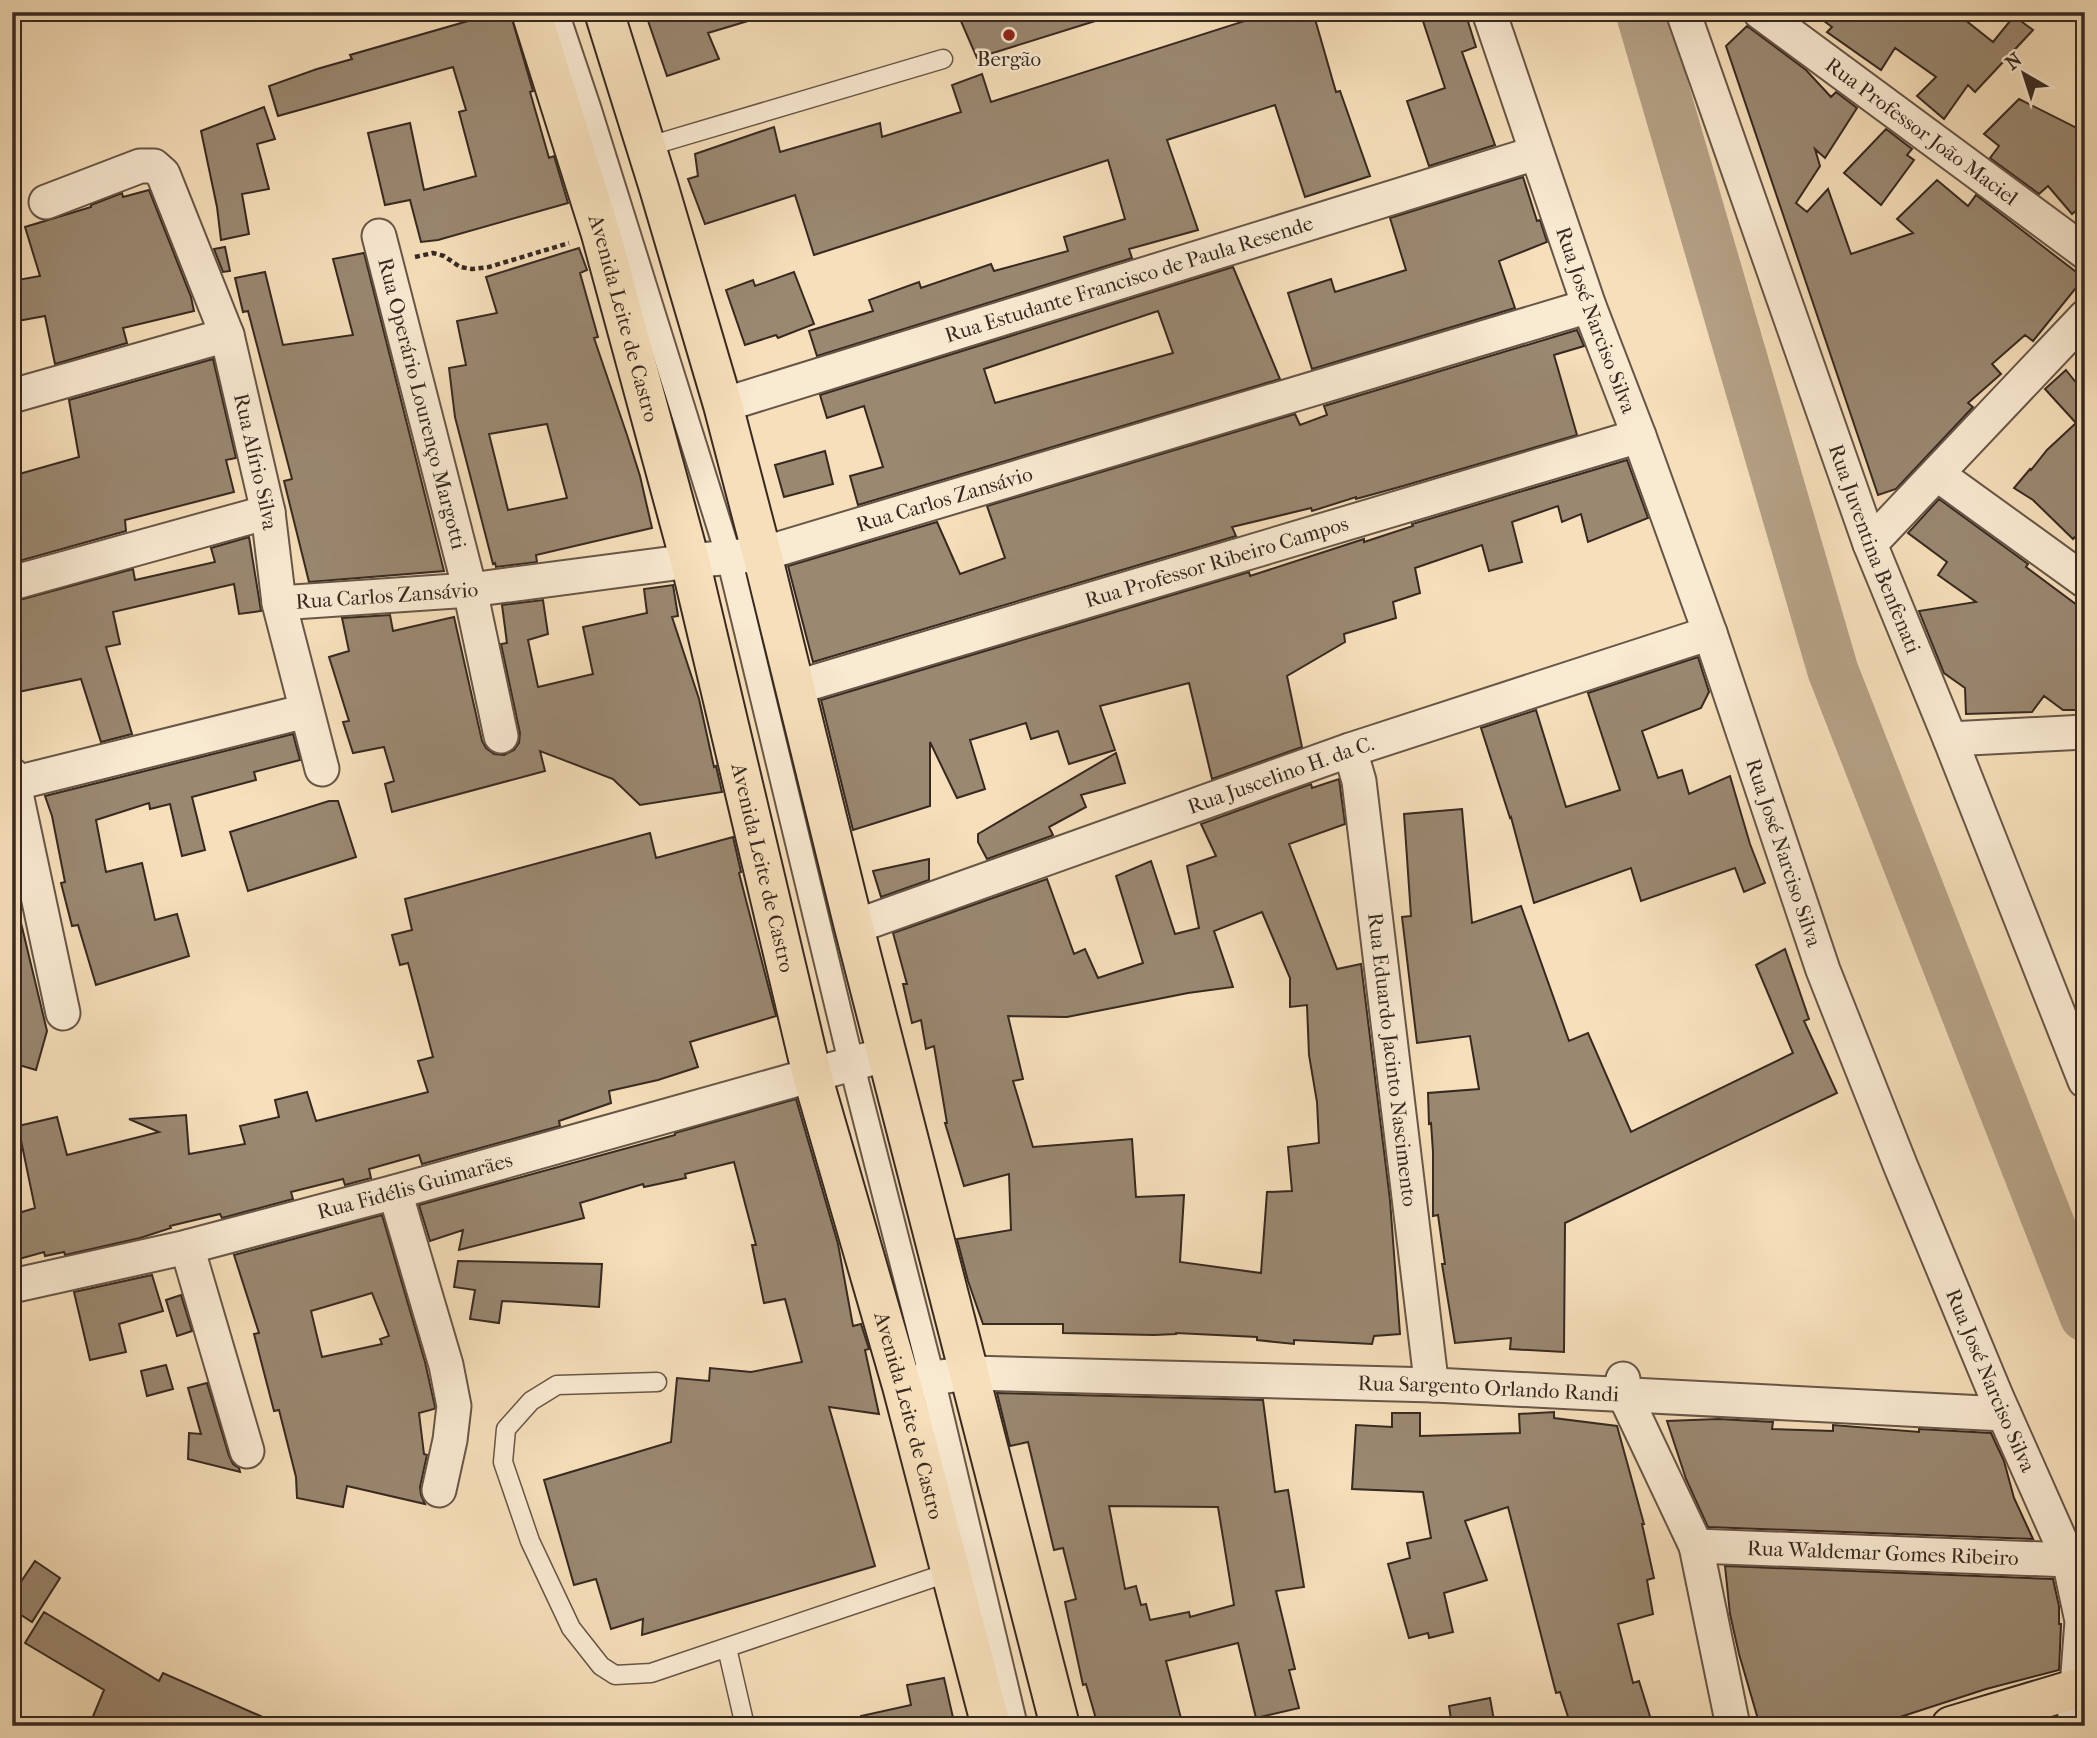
<svg xmlns="http://www.w3.org/2000/svg" width="2097" height="1738" font-family="'IM FELL French Canon',serif">
	<style>
		.lines { fill: none; stroke-linecap: round; stroke-linejoin: round }
		.river { stroke: #b5a186; stroke-width: 51 }
		.building { fill: #9a8871; stroke: #372921; stroke-width: 2; fill-rule: evenodd }
		.service-casing { stroke: #675647; stroke-width: 21 }
		.pedestrian-casing { stroke: #675647; stroke-width: 28 }
		.minor-casing { stroke: #675647; stroke-width: 37 }
		.primary-casing { stroke: #372921; stroke-width: 42 }
		.trunk-casing { stroke: #372921; stroke-width: 42 }
		.path { stroke: #372921; stroke-width: 4.5; stroke-dasharray: 5 3.5; stroke-linecap: butt }
		.service { stroke: #f9ead2; stroke-width: 18 }
		.pedestrian { stroke: #f9ead2; stroke-width: 24 }
		.minor { stroke: #f9ead2; stroke-width: 33 }
		.primary { stroke: #f6dfba; stroke-width: 38 }
		.trunk { stroke: #f6dfba; stroke-width: 38 }
		.poi-dot { fill: #8f2418; stroke: #f9ead2; stroke-width: 2.5 }
		.labels { text-anchor: middle; stroke-width: 5; stroke-linejoin: round; paint-order: stroke }
		.poi-label { font-size: 21px; fill: #372921; stroke: #f9ead2 }
		.street-label { font-size: 21px; fill: #372921; stroke: #f9ead2 }
	</style>
	<rect width="100%" height="100%" fill="#f6dfba"/>
	<filter id="stains"><feTurbulence type="fractalNoise" baseFrequency=".00286" numOctaves="4"/><feColorMatrix values="0 0 0 0 .2 0 0 0 0 .09 0 0 0 0 .02 0 0 0 .5 -.17"/></filter>
	<radialGradient id="worn" r=".72"><stop offset=".6" stop-color="#630" stop-opacity="0"/><stop offset="1" stop-color="#630" stop-opacity=".3"/></radialGradient>
	<g class="lines">
		<path class="river" d="M 1641,12 L 1833,671 L 2085,1316"/>
	</g>
	<path class="building" d="M 472,12 L 510,12 L 533,91 L 530,92 L 549,158 L 554,156 L 568,203 L 438,240 L 421,242 L 410,200 L 385,205 L 368,133 L 410,123 L 424,190 L 476,176 L 459,112 L 466,110 L 453,67 L 278,116 L 269,86 L 317,69 L 352,59 L 350,55 L 475,19 Z
		M 645,12 L 757,12 L 758,18 L 708,33 L 719,59 L 667,76 Z
		M 957,12 L 1107,12 L 1108,17 L 977,58 Z
		M 1273,12 L 1313,12 L 1336,92 L 1340,91 L 1370,176 L 1305,197 L 1275,105 L 1167,140 L 1198,230 L 1129,249 L 1132,258 L 817,356 L 809,331 L 873,311 L 869,300 L 919,282 L 921,288 L 991,264 L 994,271 L 1068,251 L 1064,237 L 1125,219 L 1108,160 L 814,255 L 795,195 L 705,224 L 688,179 L 698,176 L 695,154 L 774,127 L 780,152 L 880,123 L 882,137 L 961,112 L 952,85 L 982,74 L 991,102 Z
		M 1420,12 L 1465,12 L 1476,47 L 1462,52 L 1495,145 L 1429,166 L 1407,101 L 1445,88 Z
		M 1812,12 L 1955,12 L 1993,42 L 2014,16 L 2033,30 L 1975,92 L 1968,85 L 1944,119 L 1917,96 L 1936,77 L 1895,48 L 1881,70 L 1827,32 L 1832,27 Z
		M 1747,26 L 1806,70 L 1831,97 L 1836,92 L 1857,108 L 1825,158 L 1815,149 L 1820,166 L 1796,203 L 1807,212 L 1828,189 L 1851,254 L 1913,233 L 1897,219 L 1937,180 L 1968,206 L 1976,195 L 2084,278 L 2033,341 L 2025,335 L 1992,364 L 2001,374 L 1968,403 L 1973,407 L 1896,489 L 1878,495 L 1726,46 Z
		M 2019,99 L 2085,132 L 2085,203 L 2072,214 L 2048,186 L 2039,194 L 1990,158 L 1999,146 L 1984,134 Z
		M 264,107 L 275,139 L 257,144 L 269,189 L 242,194 L 249,234 L 221,240 L 217,207 L 201,131 Z
		M 1886,129 L 1912,149 L 1907,155 L 1914,160 L 1881,205 L 1844,173 Z
		M 1523,177 L 1537,221 L 1540,220 L 1547,242 L 1499,261 L 1515,308 L 1312,369 L 1288,293 L 1331,279 L 1335,292 L 1406,270 L 1390,218 Z
		M 149,190 L 191,297 L 194,311 L 123,328 L 127,343 L 55,364 L 45,316 L 12,322 L 12,281 L 40,276 L 25,227 L 91,207 L 91,205 L 122,193 L 123,197 Z
		M 225,247 L 230,271 L 223,272 L 214,249 Z
		M 579,248 L 587,270 L 580,273 L 598,337 L 594,338 L 627,435 L 640,476 L 652,528 L 536,555 L 537,562 L 496,567 L 495,563 L 493,564 L 455,417 L 449,368 L 466,365 L 457,321 L 497,313 L 486,277 ZM 547,424 L 567,498 L 508,510 L 489,434 Z
		M 364,253 L 444,571 L 309,582 L 284,481 L 292,479 L 248,311 L 243,312 L 235,278 L 265,272 L 283,345 L 353,335 L 333,259 Z
		M 1233,267 L 1280,379 L 858,505 L 850,476 L 883,467 L 864,406 L 827,418 L 820,395 ZM 1158,311 L 1173,353 L 995,403 L 984,369 Z
		M 794,272 L 814,324 L 778,338 L 776,335 L 745,345 L 726,290 L 753,280 L 755,286 Z
		M 1577,330 L 1584,346 L 1554,355 L 1577,435 L 1403,486 L 1356,499 L 1356,497 L 1312,511 L 1311,508 L 1232,527 L 1236,536 L 813,662 L 788,566 L 937,522 L 960,574 L 1005,558 L 987,506 L 1295,414 L 1300,425 L 1327,415 L 1324,406 Z
		M 213,359 L 236,458 L 226,460 L 234,492 L 125,520 L 126,531 L 12,563 L 12,476 L 79,457 L 69,400 Z
		M 2066,370 L 2085,394 L 2085,527 L 2073,539 L 2033,500 L 2014,488 L 2030,469 L 2031,470 L 2047,450 L 2076,423 L 2045,389 Z
		M 825,451 L 833,484 L 784,497 L 775,465 Z
		M 1627,460 L 1648,518 L 1588,542 L 1581,514 L 1562,522 L 1558,506 L 1512,522 L 1522,562 L 1489,571 L 1482,545 L 1415,568 L 1420,593 L 1393,602 L 1396,618 L 1344,634 L 1345,642 L 1287,676 L 1302,747 L 1212,779 L 1189,683 L 1100,706 L 1115,750 L 1069,764 L 1058,731 L 1031,739 L 1026,723 L 970,740 L 985,789 L 957,798 L 930,742 L 930,806 L 853,830 L 821,700 L 1249,572 L 1250,576 L 1364,539 L 1364,542 L 1413,526 L 1412,524 Z
		M 1939,499 L 2028,564 L 2026,567 L 2085,611 L 2085,710 L 2063,710 L 2044,696 L 2032,712 L 1966,714 L 1965,688 L 1944,673 L 1919,611 L 1976,602 L 1938,575 L 1947,562 L 1908,533 Z
		M 249,537 L 261,611 L 239,614 L 234,584 L 113,612 L 120,644 L 106,647 L 132,734 L 101,742 L 81,679 L 18,692 L 12,667 L 12,602 L 133,569 L 135,580 L 215,562 L 211,548 Z
		M 673,585 L 678,616 L 672,617 L 699,699 L 714,767 L 716,766 L 722,792 L 640,805 L 613,779 L 540,751 L 545,771 L 392,812 L 385,784 L 394,781 L 384,747 L 353,753 L 343,722 L 349,721 L 329,657 L 349,651 L 342,618 L 390,615 L 393,631 L 454,617 L 482,741 L 486,748 L 494,754 L 504,755 L 514,750 L 519,743 L 520,733 L 501,644 L 507,643 L 502,605 L 543,600 L 548,634 L 528,640 L 538,687 L 593,674 L 583,627 L 647,613 L 644,589 Z
		M 1698,657 L 1709,692 L 1701,708 L 1642,731 L 1658,778 L 1682,770 L 1689,794 L 1730,776 L 1750,844 L 1765,883 L 1744,892 L 1735,868 L 1641,901 L 1631,868 L 1534,903 L 1511,817 L 1510,818 L 1481,728 L 1536,710 L 1566,807 L 1620,790 L 1588,693 Z
		M 293,734 L 300,760 L 254,772 L 256,780 L 192,797 L 205,850 L 182,856 L 170,804 L 150,809 L 149,803 L 96,820 L 106,872 L 142,863 L 155,920 L 177,914 L 189,956 L 96,985 L 78,925 L 72,926 L 61,883 L 65,882 L 52,816 L 45,796 Z
		M 1116,753 L 1125,783 L 1081,795 L 1086,807 L 1049,827 L 1053,835 L 1051,836 L 987,859 L 978,842 L 978,834 Z
		M 1339,779 L 1345,824 L 1289,844 L 1337,969 L 1361,964 L 1390,1200 L 1400,1334 L 1374,1336 L 1372,1344 L 1294,1340 L 1294,1344 L 1257,1340 L 1257,1337 L 1176,1333 L 1176,1334 L 1154,1335 L 1063,1333 L 1063,1324 L 983,1324 L 968,1281 L 957,1239 L 1011,1230 L 1009,1174 L 964,1186 L 945,1123 L 947,1123 L 934,1046 L 926,1049 L 921,1020 L 912,1023 L 903,984 L 907,984 L 893,933 L 1047,879 L 1074,954 L 1085,949 L 1098,978 L 1143,963 L 1116,876 L 1151,861 L 1175,934 L 1199,928 L 1187,866 L 1216,856 L 1201,824 L 1311,784 L 1312,788 ZM 1262,912 L 1290,978 L 1290,1007 L 1307,1005 L 1309,1055 L 1317,1102 L 1319,1143 L 1288,1147 L 1292,1191 L 1267,1192 L 1261,1273 L 1180,1262 L 1184,1195 L 1136,1197 L 1132,1139 L 1033,1147 L 1013,1081 L 1023,1079 L 1008,1016 L 1067,1017 L 1188,993 L 1233,987 L 1214,931 Z
		M 329,801 L 338,801 L 356,857 L 248,891 L 230,832 Z
		M 1462,809 L 1472,923 L 1521,906 L 1569,1041 L 1588,1033 L 1631,1132 L 1793,1053 L 1756,965 L 1785,949 L 1809,1019 L 1804,1021 L 1837,1093 L 1565,1223 L 1564,1352 L 1510,1349 L 1511,1338 L 1455,1343 L 1442,1264 L 1445,1264 L 1438,1215 L 1433,1216 L 1433,1152 L 1431,1123 L 1429,1124 L 1428,1093 L 1479,1089 L 1470,1036 L 1417,1043 L 1402,917 L 1411,916 L 1404,814 Z
		M 650,833 L 656,858 L 733,837 L 741,872 L 739,873 L 776,1016 L 690,1042 L 698,1067 L 658,1080 L 609,1091 L 611,1103 L 559,1121 L 560,1126 L 422,1164 L 419,1155 L 369,1169 L 371,1178 L 345,1185 L 343,1179 L 291,1192 L 293,1199 L 222,1218 L 220,1214 L 170,1226 L 171,1228 L 140,1238 L 65,1255 L 64,1252 L 45,1256 L 44,1252 L 12,1261 L 12,1215 L 35,1208 L 18,1126 L 57,1117 L 67,1155 L 159,1132 L 129,1119 L 186,1115 L 189,1154 L 245,1144 L 240,1126 L 279,1117 L 275,1100 L 307,1092 L 316,1121 L 428,1092 L 418,1061 L 433,1057 L 408,963 L 400,965 L 392,935 L 412,930 L 405,899 Z
		M 929,859 L 929,880 L 881,897 L 873,871 Z
		M 21,923 L 47,1031 L 36,1070 L 12,1063 L 12,924 Z
		M 796,1099 L 838,1244 L 853,1326 L 861,1324 L 869,1349 L 865,1350 L 879,1414 L 829,1407 L 875,1566 L 642,1635 L 643,1619 L 611,1629 L 596,1579 L 574,1585 L 544,1480 L 671,1442 L 677,1378 L 709,1381 L 710,1368 L 751,1372 L 802,1362 L 785,1299 L 764,1303 L 752,1245 L 756,1245 L 734,1162 L 685,1174 L 686,1178 L 644,1187 L 643,1184 L 580,1203 L 584,1218 L 459,1250 L 463,1230 L 430,1241 L 419,1205 L 675,1135 L 675,1133 Z
		M 382,1215 L 425,1362 L 435,1407 L 434,1409 L 419,1413 L 424,1454 L 427,1455 L 420,1487 L 421,1495 L 425,1504 L 347,1486 L 343,1507 L 297,1498 L 296,1477 L 279,1410 L 274,1411 L 254,1334 L 259,1333 L 234,1255 ZM 372,1293 L 389,1336 L 380,1339 L 382,1344 L 322,1357 L 311,1311 Z
		M 458,1261 L 602,1264 L 599,1307 L 502,1301 L 499,1323 L 470,1319 L 475,1290 L 454,1287 Z
		M 152,1275 L 163,1311 L 119,1324 L 126,1352 L 90,1360 L 74,1292 Z
		M 181,1295 L 192,1331 L 177,1336 L 166,1300 Z
		M 166,1365 L 173,1389 L 147,1396 L 141,1371 Z
		M 207,1383 L 229,1456 L 233,1464 L 239,1468 L 240,1472 L 188,1459 L 189,1433 L 201,1434 L 188,1388 Z
		M 997,1393 L 1263,1400 L 1275,1492 L 1288,1490 L 1304,1587 L 1276,1591 L 1295,1669 L 1289,1670 L 1299,1708 L 1256,1718 L 1238,1643 L 1166,1661 L 1183,1726 L 1098,1726 L 1086,1684 L 1083,1685 L 1065,1602 L 1076,1599 L 1063,1548 L 1054,1550 L 1028,1442 L 1010,1446 ZM 1109,1506 L 1218,1507 L 1234,1605 L 1190,1617 L 1189,1612 L 1150,1620 L 1146,1604 L 1141,1605 L 1136,1586 L 1125,1589 Z
		M 1554,1412 L 1554,1418 L 1617,1426 L 1644,1524 L 1642,1524 L 1654,1578 L 1647,1580 L 1653,1614 L 1618,1624 L 1633,1683 L 1639,1681 L 1653,1726 L 1571,1726 L 1560,1692 L 1556,1693 L 1508,1507 L 1465,1521 L 1487,1580 L 1444,1593 L 1453,1632 L 1429,1638 L 1428,1633 L 1409,1638 L 1388,1564 L 1410,1558 L 1407,1543 L 1431,1538 L 1423,1492 L 1352,1489 L 1356,1425 L 1392,1427 L 1392,1413 L 1420,1413 L 1420,1436 L 1520,1433 L 1519,1414 Z
		M 1719,1419 L 1773,1422 L 1772,1429 L 1833,1431 L 1833,1425 L 1919,1432 L 1919,1429 L 1991,1433 L 2004,1461 L 2014,1498 L 2033,1539 L 1708,1527 L 1686,1479 L 1667,1421 Z
		M 35,1561 L 60,1578 L 32,1622 L 12,1609 L 12,1595 Z
		M 1725,1566 L 2053,1579 L 2059,1606 L 2059,1624 L 2061,1624 L 2059,1670 L 1986,1689 L 1897,1718 L 1864,1726 L 1760,1726 L 1739,1654 L 1730,1614 Z
		M 44,1612 L 159,1681 L 163,1673 L 283,1726 L 89,1726 L 104,1690 L 25,1643 Z
		M 944,1678 L 954,1722 L 939,1726 L 862,1726 L 861,1716 L 911,1705 L 907,1685 Z
		M 1490,1698 L 1495,1726 L 1452,1726 L 1449,1706 Z"/>
	<g class="lines">
		<defs>
			<path id="service" d="M 646,147 L 943,59
				M 657,1382 L 557,1385 L 531,1401 L 506,1429 L 503,1462 L 530,1541 L 571,1628 L 601,1666 L 615,1675 L 651,1673 L 950,1572
				M 727,1648 L 745,1726"/>
			<path id="pedestrian" d="M 556,12 L 588,107 L 729,557 L 851,1062 L 932,1378 L 1015,1726"/>
			<g id="minor">
				<path id="s1" d="M 1489,12 L 1589,306 L 1639,436 L 1710,633 L 1823,970 L 1901,1167 L 1997,1398 L 2069,1560 L 2082,1621 L 2074,1726"/>
				<path id="s2" d="M 1683,12 L 1870,544 L 1950,739 L 2085,1081"/>
				<path id="s3" d="M 1760,12 L 2085,252"/>
				<path id="s4" d="M 46,202 L 140,166 L 154,166 L 163,174 L 227,335 L 268,512 L 279,603 L 322,769"/>
				<path id="s5" d="M 379,236 L 470,590 L 501,736"/>
				<path d="M 12,396 L 227,335"/>
				<path id="s6" d="M 723,405 L 1536,153"/>
				<path d="M 1937,474 L 2085,581"/>
				<path d="M 1870,544 L 2085,317"/>
				<path d="M 12,583 L 268,512"/>
				<path id="s7" d="M 279,603 L 470,590 L 690,561 L 762,554 L 1589,306"/>
				<path id="s8" d="M 794,688 L 1639,436"/>
				<path d="M 1950,739 L 2085,732"/>
				<path id="s9" d="M 1350,750 L 1359,781 L 1430,1372 L 1434,1385"/>
				<path d="M 12,775 L 63,1013"/>
				<path d="M 12,784 L 306,711"/>
				<path id="s10" d="M 854,927 L 1350,750 L 1710,633"/>
				<path d="M 395,1192 L 446,1365 L 454,1406 L 450,1440 L 439,1490"/>
				<path d="M 187,1247 L 247,1451"/>
				<path id="s11" d="M 12,1286 L 187,1247 L 395,1192 L 887,1054"/>
				<path d="M 1623,1379 L 1625,1396 L 1696,1546 L 1733,1726"/>
				<path id="s12" d="M 902,1386 L 932,1378 L 970,1373 L 1434,1385 L 2004,1414"/>
				<path id="s13" d="M 1696,1546 L 2069,1560"/>
			</g>
			<path id="primary" d="M 1951,1726 L 2085,1686"/>
			<g id="trunk">
				<path id="s14" d="M 531,12 L 601,234 L 690,561 L 812,1075 L 902,1386 L 991,1726"/>
				<path d="M 604,12 L 659,188 L 723,405 L 762,554 L 854,927 L 1060,1726"/>
			</g>
		</defs>
		<use href="#service" class="service-casing"/>
		<use href="#pedestrian" class="pedestrian-casing"/>
		<use href="#minor" class="minor-casing"/>
		<use href="#primary" class="primary-casing"/>
		<use href="#trunk" class="trunk-casing"/>
		<path class="path" d="M 415,257 L 433,253 L 444,256 L 460,267 L 472,269 L 489,267 L 569,243"/>
		<use href="#service" class="service"/>
		<use href="#pedestrian" class="pedestrian"/>
		<use href="#minor" class="minor"/>
		<use href="#primary" class="primary"/>
		<use href="#trunk" class="trunk"/>
	</g>
	<circle class="poi-dot" cx="1009" cy="35" r="7"/>
	<g class="labels">
		<g class="poi-label">
			<text x="1009" y="66">Bergão</text>
		</g>
		<g class="street-label">
			<text dy="7" stroke="none"><textPath href="#s3" startOffset="201">Rua Professor João Maciel</textPath></text>
			<text dy="7" stroke="none"><textPath href="#s6" startOffset="425">Rua Estudante Francisco de Paula Resende</textPath></text>
			<text dy="7" stroke="none"><textPath href="#s14" startOffset="320">Avenida Leite de Castro</textPath></text>
			<text dy="7" stroke="none"><textPath href="#s1" startOffset="326">Rua José Narciso Silva</textPath></text>
			<text dy="7" stroke="none"><textPath href="#s5" startOffset="173">Rua Operário Lourenço Margotti</textPath></text>
			<text dy="7" stroke="none"><textPath href="#s4" startOffset="430">Rua Alírio Silva</textPath></text>
			<text dy="7" stroke="none"><textPath href="#s7" startOffset="676">Rua Carlos Zansávio</textPath></text>
			<text dy="7" stroke="none"><textPath href="#s2" startOffset="570">Rua Juventina Benfenati</textPath></text>
			<text dy="7" stroke="none"><textPath href="#s8" startOffset="441">Rua Professor Ribeiro Campos</textPath></text>
			<text dy="7" stroke="none"><textPath href="#s7" startOffset="108">Rua Carlos Zansávio</textPath></text>
			<text dy="7" stroke="none"><textPath href="#s10" startOffset="453">Rua Juscelino H. da C.</textPath></text>
			<text dy="7" stroke="none"><textPath href="#s1" startOffset="891">Rua José Narciso Silva</textPath></text>
			<text dy="7" stroke="none"><textPath href="#s14" startOffset="887">Avenida Leite de Castro</textPath></text>
			<text dy="7" stroke="none"><textPath href="#s9" startOffset="313">Rua Eduardo Jacinto Nascimento</textPath></text>
			<text dy="7" stroke="none"><textPath href="#s11" startOffset="415">Rua Fidélis Guimarães</textPath></text>
			<text dy="7" stroke="none"><textPath href="#s1" startOffset="1458">Rua José Narciso Silva</textPath></text>
			<text dy="7" stroke="none"><textPath href="#s12" startOffset="588">Rua Sargento Orlando Randi</textPath></text>
			<text dy="7" stroke="none"><textPath href="#s14" startOffset="1454">Avenida Leite de Castro</textPath></text>
			<text dy="7" stroke="none"><textPath href="#s13" startOffset="187">Rua Waldemar Gomes Ribeiro</textPath></text>
		</g>
	</g>
	<rect width="2097" height="1738" fill="none" stroke="#f6dfba" stroke-width="42"/>
	<rect x="14" y="14" width="2069" height="1710" fill="none" stroke="#372921" stroke-width="3.5"/>
	<rect x="21" y="21" width="2055" height="1696" fill="none" stroke="#372921" stroke-width="2"/>
	<g transform="translate(2024 74) rotate(321)" stroke="#f9ead2" stroke-width="5" paint-order="stroke">
	<path d="M0-5L12 26L0 18L-12 26Z" fill="#372921"/>
	<text y="-10" font-size="19" font-weight="bold" text-anchor="middle" fill="#372921">N</text>
	</g>
	<rect width="100%" height="100%" filter="url(#stains)"/>
	<rect width="100%" height="100%" fill="url(#worn)"/>
</svg>
